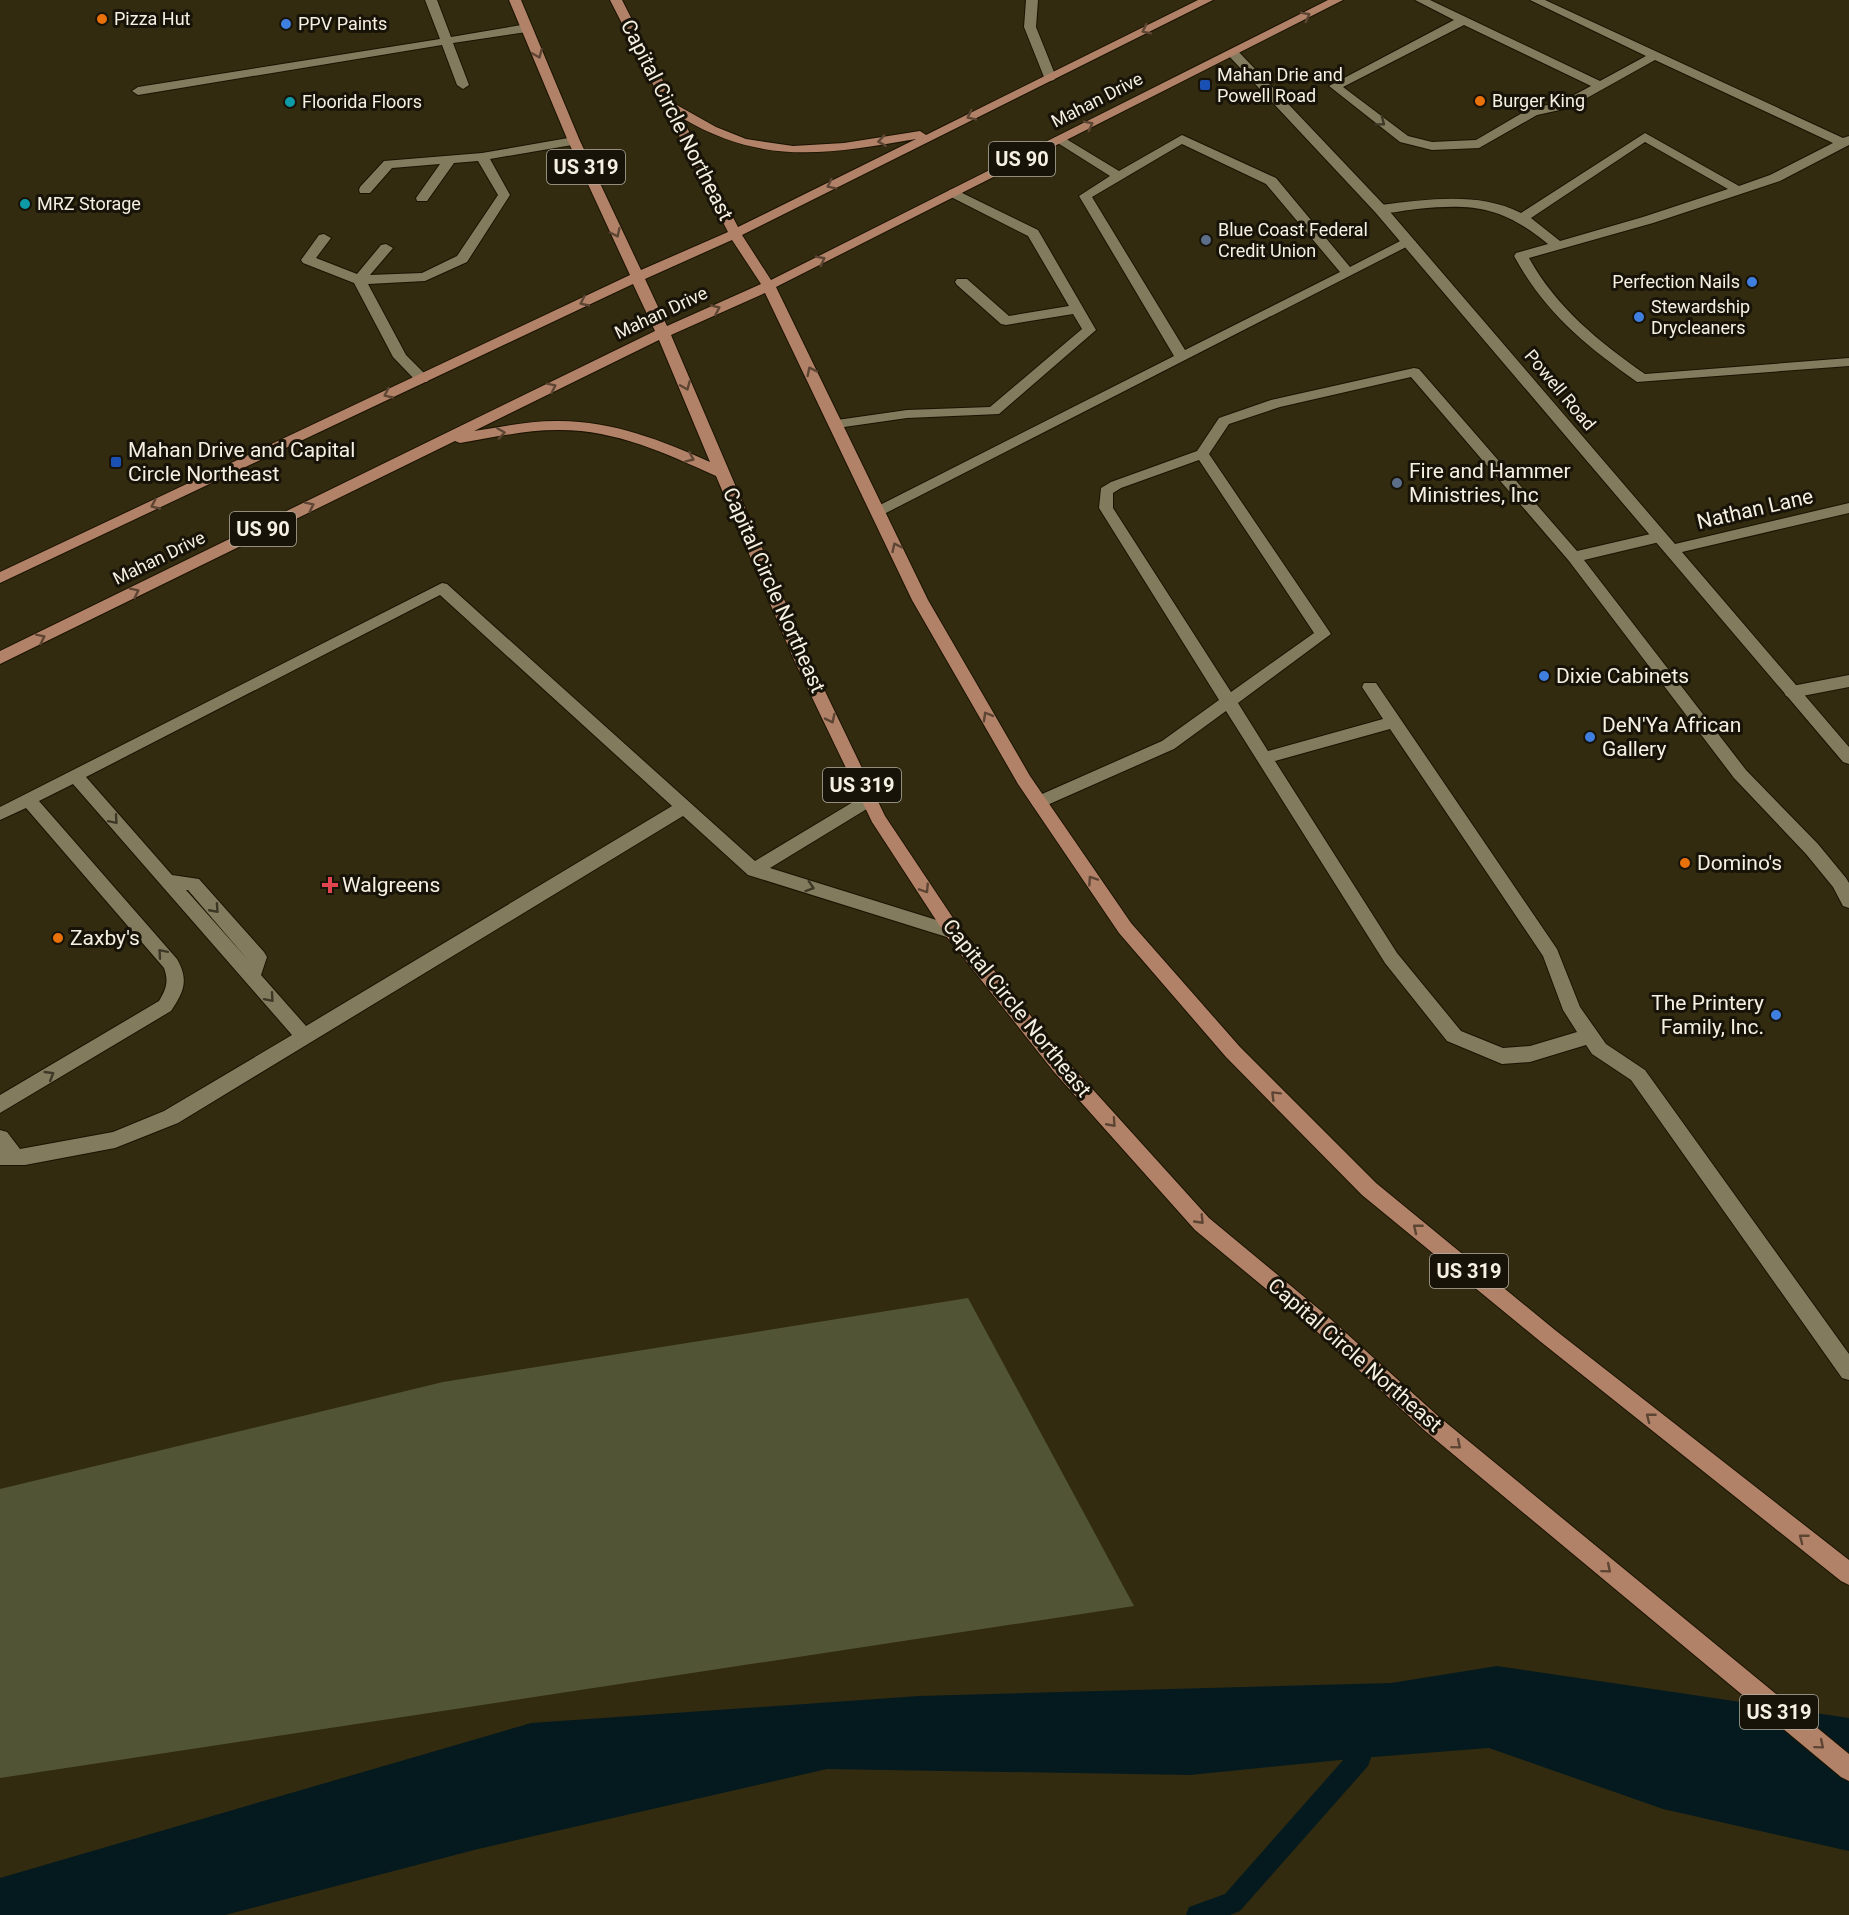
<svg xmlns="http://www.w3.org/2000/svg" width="1849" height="1915" font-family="Roboto,sans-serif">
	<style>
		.green { fill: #515535 }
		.water { fill: #051a1e }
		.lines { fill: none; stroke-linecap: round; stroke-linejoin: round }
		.stream { fill: #051a1e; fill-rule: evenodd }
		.lane-casing { stroke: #1a1300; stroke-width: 2 }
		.street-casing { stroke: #1a1300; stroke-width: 2 }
		.primary-casing { stroke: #1a1300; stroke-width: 2 }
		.lane { fill: #837b5e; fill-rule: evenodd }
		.street { fill: #837b5e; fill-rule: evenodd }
		.primary { fill: #b28268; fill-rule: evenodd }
		.oneway { stroke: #5d4533 }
		.oneway2 { stroke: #3d3726 }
		.food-dot { fill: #e8710a; stroke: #171308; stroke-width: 2 }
		.shop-dot { fill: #3f7fe0; stroke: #171308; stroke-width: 2 }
		.transit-dot { fill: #1a4fb4; stroke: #171308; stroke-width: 2 }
		.culture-dot { fill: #0f9aa8; stroke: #171308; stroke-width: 2 }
		.service-dot { fill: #5c6f8a; stroke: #171308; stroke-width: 2 }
		.health-dot { fill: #e0444e; stroke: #171308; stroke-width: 2 }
		.labels { text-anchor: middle; stroke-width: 6; stroke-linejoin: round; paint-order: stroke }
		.far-poi-label { font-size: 18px; fill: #f5f0e1; stroke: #171308; text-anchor: start }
		.far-street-label { font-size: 18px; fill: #f5f0e1; stroke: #171308 }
		.shield { fill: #171308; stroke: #b2aea0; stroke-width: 1.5 }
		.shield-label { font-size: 20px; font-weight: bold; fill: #f5f0e1 }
		.street-label { font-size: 21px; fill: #f5f0e1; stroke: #171308 }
		.poi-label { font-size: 21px; fill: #f5f0e1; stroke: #171308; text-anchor: start }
	</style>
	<rect width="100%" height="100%" fill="#322b10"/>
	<path class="green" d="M 968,1298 L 1134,1606 L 0,1778 L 0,1489 L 443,1382 Z"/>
	<path class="water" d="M 1497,1666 L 1849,1718 L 1849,1851 L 1663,1809 L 1489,1748 L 1360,1758 L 1190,1775 L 827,1769 L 478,1849 L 225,1915 L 0,1915 L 0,1878 L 531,1723 L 919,1696 L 1391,1683 Z"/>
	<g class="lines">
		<path class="stream" d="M 1360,1747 L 1368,1750 L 1371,1758 L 1368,1766 L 1240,1911 L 1230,1915 L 1186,1915 L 1189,1907 L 1225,1894 L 1352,1750 Z"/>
		<defs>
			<path id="lane" d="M 425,0 L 437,0 L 451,37 L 527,24 L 533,28 L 527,32 L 453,43 L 469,85 L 463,89 L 457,85 L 442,45 L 138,95 L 132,91 L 138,87 L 440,39 Z
				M 1026,0 L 1038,0 L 1036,27 L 1056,77 L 1054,80 L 1050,81 L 1044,77 L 1024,27 Z
				M 1415,0 L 1430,0 L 1600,81 L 1646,56 L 1530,0 L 1545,0 L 1843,138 L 1849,136 L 1849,145 L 1780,181 L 1653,223 L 1529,258 C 1556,307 1599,342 1645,374 L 1849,358 L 1849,366 L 1637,382 C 1585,345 1545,313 1514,256 L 1516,253 L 1548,244 C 1503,207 1474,203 1417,209 C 1404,210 1388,215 1375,212 L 1374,209 L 1380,205 C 1427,200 1477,191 1521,213 L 1645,133 L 1739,186 L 1770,175 L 1833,143 L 1655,60 L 1569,108 L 1537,115 L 1479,148 L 1432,150 L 1400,142 L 1329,86 L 1454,20 ZM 1464,25 L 1591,86 L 1561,102 L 1529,109 L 1476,140 L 1432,142 L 1408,136 L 1343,87 ZM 1645,142 L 1728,189 L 1643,217 L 1560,241 L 1531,218 Z
				M 1182,135 L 1276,178 L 1350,267 L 1404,239 L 1409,238 L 1416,242 L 884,514 L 874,514 L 872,511 L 874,508 L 1174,356 L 1079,196 L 1110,176 L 1053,140 L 1055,137 L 1063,137 L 1119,171 ZM 1182,144 L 1266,184 L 1340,272 L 1185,350 L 1092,197 Z
				M 574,137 L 580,141 L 578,144 L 490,159 L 510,195 L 467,262 L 425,281 L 368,284 L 406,355 L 427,376 L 429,379 L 427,382 L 417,382 L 393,357 L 354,283 L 303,263 L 301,260 L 319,235 L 324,234 L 331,238 L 316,258 L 357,274 L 381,245 L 386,244 L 393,248 L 370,275 L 422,273 L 457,256 L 498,195 L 478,161 L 454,163 L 427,201 L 417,201 L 416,198 L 440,164 L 392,168 L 370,193 L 360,193 L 359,190 L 360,187 L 384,161 L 482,153 Z
				M 954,189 L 1038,230 L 1096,330 L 999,414 L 907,418 L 837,428 L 832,427 L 830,424 L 832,421 L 837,420 L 907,410 L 990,407 L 1082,329 L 1073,314 L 1006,325 L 1001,324 L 957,285 L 955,282 L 957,279 L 967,279 L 1009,316 L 1069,306 L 1028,236 L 949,196 L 948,193 L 949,190 Z
				M 1414,368 L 1419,369 L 1577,551 L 1659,532 L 1664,533 L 1667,537 L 1664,541 L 1584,560 L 1746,770 L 1818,844 L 1846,878 L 1849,883 L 1849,908 L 1843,906 L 1833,887 L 1806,854 L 1734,778 L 1569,561 L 1411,377 L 1280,407 L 1229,424 L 1209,454 L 1331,634 L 1238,703 L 1268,751 L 1383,719 L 1362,687 L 1364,683 L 1376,683 L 1557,949 L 1580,1007 L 1606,1044 L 1645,1070 L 1849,1354 L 1849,1380 L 1842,1378 L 1631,1080 L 1592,1054 L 1586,1045 L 1530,1062 L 1502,1064 L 1447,1041 L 1385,963 L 1226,711 L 1174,749 L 1045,806 L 1039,808 L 1033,806 L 1031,802 L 1033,798 L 1162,741 L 1219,700 L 1099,508 L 1101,488 L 1111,482 L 1197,451 L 1219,418 L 1271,400 ZM 1199,460 L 1314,633 L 1231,692 L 1113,508 L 1113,493 L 1121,488 ZM 1390,729 L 1543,956 L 1563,1010 L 1577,1032 L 1530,1046 L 1503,1048 L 1461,1031 L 1397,953 L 1275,761 Z
				M 442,583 L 447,584 L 755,861 L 863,796 L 869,794 L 875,796 L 877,800 L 875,804 L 770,868 L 959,927 L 962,932 L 959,937 L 953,939 L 748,875 L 683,816 L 178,1123 L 115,1148 L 25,1165 L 0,1165 L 0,1130 L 7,1132 L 20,1149 L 113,1132 L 164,1111 L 292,1035 L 73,784 L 39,801 L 177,959 C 189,980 184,992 171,1011 L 0,1113 L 0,1095 L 159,1001 C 166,989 169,982 164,968 L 26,808 L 0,820 L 0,807 ZM 440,595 L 672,806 L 306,1026 L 261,975 L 267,957 L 264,952 L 199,879 L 172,875 L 86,777 ZM 186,890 L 188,890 L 248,960 Z
				M 1849,675 L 1849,687 L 1792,698 L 1786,696 L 1784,692 L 1786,688 L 1792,686 Z"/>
			<path id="street" d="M 1233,49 L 1237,50 L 1385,206 L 1675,544 L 1849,503 L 1849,513 L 1682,552 L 1849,747 L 1849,764 L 1843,762 L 1375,212 L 1229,56 L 1229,50 Z"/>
			<path id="primary" d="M 509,0 L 521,0 L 580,141 L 641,270 L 728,232 L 610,0 L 622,0 L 675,104 L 716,127 L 746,139 L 793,146 L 844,143 L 920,131 L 926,135 L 1198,0 L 1213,0 L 742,235 L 771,280 L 1328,0 L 1343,0 L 776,287 L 928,600 L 1030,776 L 1131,923 L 1240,1047 L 1376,1183 L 1555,1330 L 1849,1560 L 1849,1585 L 1841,1581 L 1541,1342 L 1362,1195 L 1226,1057 L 1119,933 L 1018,784 L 912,600 L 765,293 L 671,335 L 810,660 L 885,816 L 959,927 L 1068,1062 L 1209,1218 L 1326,1315 L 1438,1416 L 1849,1754 L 1849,1781 L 1841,1777 L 1424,1430 L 1312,1327 L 1195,1230 L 1054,1072 L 947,937 L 872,822 L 794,660 L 716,476 C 665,453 614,429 557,430 C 524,430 492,438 460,443 L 455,441 L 0,664 L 0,651 L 655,331 L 633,284 L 0,583 L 0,572 L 630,275 L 568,141 ZM 682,118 C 763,166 828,154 916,139 L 738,227 ZM 732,240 L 761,284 L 667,326 L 645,279 ZM 659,340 L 710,462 C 661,440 610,420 556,421 C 528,421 501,427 474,431 Z"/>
		</defs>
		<use href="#lane" class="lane-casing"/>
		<use href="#street" class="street-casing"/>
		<use href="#primary" class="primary-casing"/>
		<use href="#lane" class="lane"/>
		<use href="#street" class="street"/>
		<use href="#primary" class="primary"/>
	</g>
	<defs><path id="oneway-chevron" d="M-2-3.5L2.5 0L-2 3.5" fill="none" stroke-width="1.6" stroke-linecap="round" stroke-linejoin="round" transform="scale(1.5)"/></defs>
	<g class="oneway">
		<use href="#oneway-chevron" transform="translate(1306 16) rotate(-27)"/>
		<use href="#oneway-chevron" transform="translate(1146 30) rotate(154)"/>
		<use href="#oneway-chevron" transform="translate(538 54) rotate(67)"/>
		<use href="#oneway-chevron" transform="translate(971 116) rotate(154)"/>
		<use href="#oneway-chevron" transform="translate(1089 125) rotate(-27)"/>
		<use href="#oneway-chevron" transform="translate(882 141) rotate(171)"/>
		<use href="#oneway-chevron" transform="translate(831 185) rotate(154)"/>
		<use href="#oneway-chevron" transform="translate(616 233) rotate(65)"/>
		<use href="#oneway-chevron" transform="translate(821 260) rotate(-27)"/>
		<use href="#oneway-chevron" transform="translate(584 302) rotate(155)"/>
		<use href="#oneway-chevron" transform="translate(716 309) rotate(-24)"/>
		<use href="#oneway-chevron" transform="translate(811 371) rotate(-116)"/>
		<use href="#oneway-chevron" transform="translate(686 386) rotate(67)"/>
		<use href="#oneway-chevron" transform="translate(552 387) rotate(-26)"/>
		<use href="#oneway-chevron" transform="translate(388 394) rotate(155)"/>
		<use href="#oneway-chevron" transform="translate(501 433) rotate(-8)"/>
		<use href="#oneway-chevron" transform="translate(690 458) rotate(24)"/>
		<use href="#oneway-chevron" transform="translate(155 505) rotate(155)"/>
		<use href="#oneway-chevron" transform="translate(310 506) rotate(-26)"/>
		<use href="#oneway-chevron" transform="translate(896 547) rotate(-115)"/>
		<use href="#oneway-chevron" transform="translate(135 592) rotate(-26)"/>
		<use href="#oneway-chevron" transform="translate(41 638) rotate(-26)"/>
		<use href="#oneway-chevron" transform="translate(987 716) rotate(-120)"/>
		<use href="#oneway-chevron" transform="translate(831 719) rotate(64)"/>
		<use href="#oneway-chevron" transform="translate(1092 880) rotate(-124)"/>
		<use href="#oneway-chevron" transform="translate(925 889) rotate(57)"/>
		<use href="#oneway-chevron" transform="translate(1275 1095) rotate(-135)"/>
		<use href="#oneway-chevron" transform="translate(1112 1123) rotate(48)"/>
		<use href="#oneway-chevron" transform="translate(1200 1220) rotate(46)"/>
		<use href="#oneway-chevron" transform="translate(1417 1228) rotate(-141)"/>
		<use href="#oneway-chevron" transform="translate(1650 1417) rotate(-142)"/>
		<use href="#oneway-chevron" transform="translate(1457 1445) rotate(40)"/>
		<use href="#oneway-chevron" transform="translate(1803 1538) rotate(-142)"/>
		<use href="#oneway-chevron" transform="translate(1607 1569) rotate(40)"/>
		<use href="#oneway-chevron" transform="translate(1820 1745) rotate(40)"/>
	</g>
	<g class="oneway2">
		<use href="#oneway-chevron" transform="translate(1381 122) rotate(37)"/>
		<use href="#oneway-chevron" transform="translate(114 820) rotate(49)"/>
		<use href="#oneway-chevron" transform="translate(810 887) rotate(18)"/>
		<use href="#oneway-chevron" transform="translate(215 909) rotate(48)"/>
		<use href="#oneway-chevron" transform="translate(162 953) rotate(-131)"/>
		<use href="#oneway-chevron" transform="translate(270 998) rotate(49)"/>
		<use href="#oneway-chevron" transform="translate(50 1075) rotate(-31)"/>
	</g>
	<g class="food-dot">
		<circle cx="102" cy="19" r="6"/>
		<circle cx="1480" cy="101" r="6"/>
		<circle cx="1685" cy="863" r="6"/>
		<circle cx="58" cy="938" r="6"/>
	</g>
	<g class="shop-dot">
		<circle cx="286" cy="24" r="6"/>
		<circle cx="1752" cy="282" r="6"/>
		<circle cx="1639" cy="317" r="6"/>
		<circle cx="1544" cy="676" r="6"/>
		<circle cx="1590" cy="737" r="6"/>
		<circle cx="1776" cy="1015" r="6"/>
	</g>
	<g class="transit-dot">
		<rect x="1199" y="79" width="12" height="12" rx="3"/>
		<rect x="110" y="456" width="12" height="12" rx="3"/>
	</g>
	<g class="culture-dot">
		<circle cx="290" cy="102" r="6"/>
		<circle cx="25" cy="204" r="6"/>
	</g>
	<g class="service-dot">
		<circle cx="1206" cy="240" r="6"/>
		<circle cx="1397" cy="483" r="6"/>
	</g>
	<path class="health-dot" d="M327 876h6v6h6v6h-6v6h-6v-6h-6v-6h6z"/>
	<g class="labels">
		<g class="far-poi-label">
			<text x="114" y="25">Pizza Hut</text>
			<text x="298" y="30">PPV Paints</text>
			<text x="1217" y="81">Mahan Drie and<tspan x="1217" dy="21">Powell Road</tspan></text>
			<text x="1492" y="107">Burger King</text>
			<text x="302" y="108">Floorida Floors</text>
			<text x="37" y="210">MRZ Storage</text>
			<text x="1218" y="236">Blue Coast Federal<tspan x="1218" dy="21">Credit Union</tspan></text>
			<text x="1740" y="288" text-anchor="end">Perfection Nails</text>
			<text x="1651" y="313">Stewardship<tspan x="1651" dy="21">Drycleaners</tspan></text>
		</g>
		<g class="far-street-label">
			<text transform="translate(1097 100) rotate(-27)" y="6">Mahan Drive</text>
			<text transform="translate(661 313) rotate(-25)" y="6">Mahan Drive</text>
			<text transform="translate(1560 390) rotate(50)" y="6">Powell Road</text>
			<text transform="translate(159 558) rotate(-26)" y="6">Mahan Drive</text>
		</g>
		<g class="shield">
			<rect x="989" y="142" width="66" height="34" rx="4.5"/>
			<rect x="547" y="150" width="78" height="34" rx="4.5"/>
			<rect x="230" y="512" width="66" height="34" rx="4.5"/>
			<rect x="823" y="768" width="78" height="34" rx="4.5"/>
			<rect x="1430" y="1254" width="78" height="34" rx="4.5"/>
			<rect x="1740" y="1695" width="78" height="34" rx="4.5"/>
		</g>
		<g class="shield-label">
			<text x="1022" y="166">US 90</text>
			<text x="586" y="174">US 319</text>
			<text x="263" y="536">US 90</text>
			<text x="862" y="792">US 319</text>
			<text x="1469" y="1278">US 319</text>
			<text x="1779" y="1719">US 319</text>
		</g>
		<g class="street-label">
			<text transform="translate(677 120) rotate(63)" y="7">Capital Circle Northeast</text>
			<text transform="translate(1755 509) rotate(-13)" y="7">Nathan Lane</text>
			<text transform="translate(774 590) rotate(66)" y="7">Capital Circle Northeast</text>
			<text transform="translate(1017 1008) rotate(51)" y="7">Capital Circle Northeast</text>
			<text transform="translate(1355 1355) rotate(41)" y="7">Capital Circle Northeast</text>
		</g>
		<g class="poi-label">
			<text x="128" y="457">Mahan Drive and Capital<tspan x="128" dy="24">Circle Northeast</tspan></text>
			<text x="1409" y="478">Fire and Hammer<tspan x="1409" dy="24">Ministries, Inc</tspan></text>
			<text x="1556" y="683">Dixie Cabinets</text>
			<text x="1602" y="732">DeN'Ya African<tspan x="1602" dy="24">Gallery</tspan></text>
			<text x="1697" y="870">Domino's</text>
			<text x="342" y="892">Walgreens</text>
			<text x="70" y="945">Zaxby's</text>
			<text x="1764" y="1010" text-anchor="end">The Printery<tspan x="1764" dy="24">Family, Inc.</tspan></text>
		</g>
	</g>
</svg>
